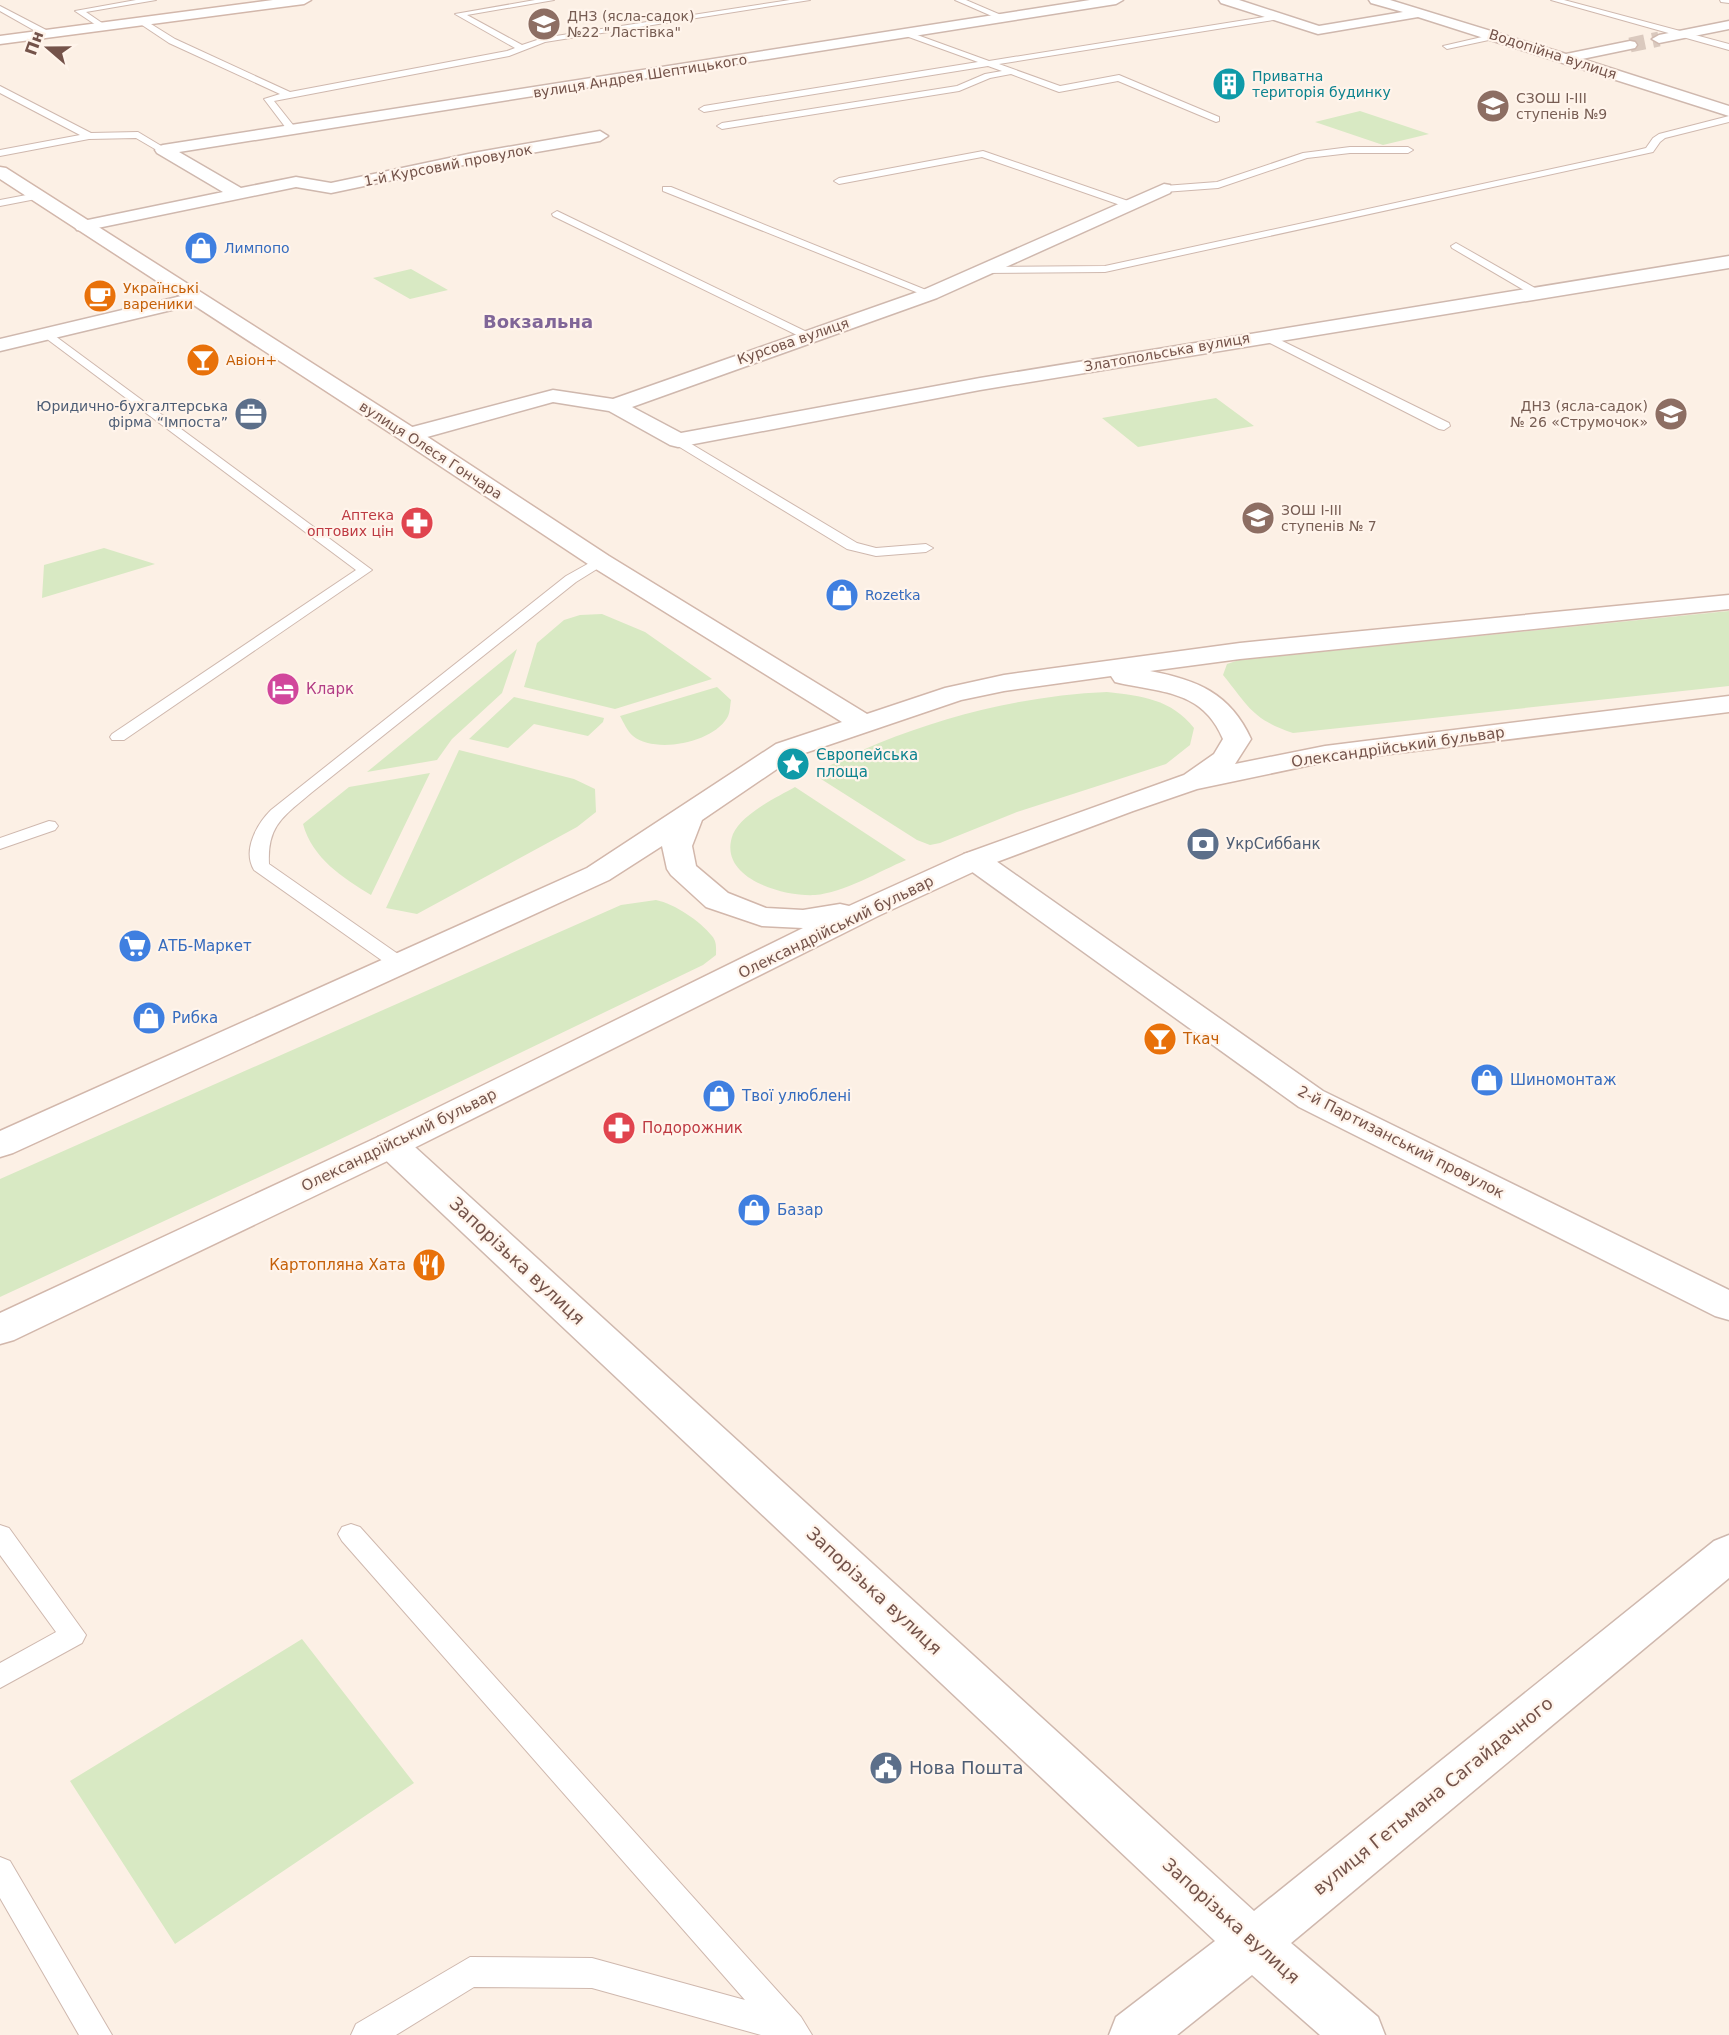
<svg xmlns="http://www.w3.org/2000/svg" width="1729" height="2035" font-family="'DejaVu Sans',sans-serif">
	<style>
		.green { fill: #d8e9c3 }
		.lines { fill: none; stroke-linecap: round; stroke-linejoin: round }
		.street-tunnel { stroke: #dac9be; stroke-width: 15; stroke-dasharray: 15 8; stroke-linecap: butt }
		.lane-casing { stroke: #cfb8ae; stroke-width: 2 }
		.street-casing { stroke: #cfb8ae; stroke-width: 3 }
		.secondary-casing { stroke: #d2b7ab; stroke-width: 3 }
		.lane { fill: #fff; fill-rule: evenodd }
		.street { fill: #fff; fill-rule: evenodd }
		.secondary { fill: #fff; fill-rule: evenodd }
		.labels { text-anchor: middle; stroke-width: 4.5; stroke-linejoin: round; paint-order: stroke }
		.far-education-label { font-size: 14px; fill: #785e54; stroke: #fff4eb; text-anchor: start }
		.far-street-label { font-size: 14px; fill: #74534a; stroke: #fff4eb }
		.far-culture-label { font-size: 14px; fill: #0d838f; stroke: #fff4eb; text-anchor: start }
		.far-shop-label { font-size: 14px; fill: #366cbe; stroke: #fff4eb; text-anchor: start }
		.far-food-label { font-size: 14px; fill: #c56008; stroke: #fff4eb; text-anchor: start }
		.far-service-label { font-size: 14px; fill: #4e5e75; stroke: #fff4eb; text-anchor: end }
		.far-health-label { font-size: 14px; fill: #be3a42; stroke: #fff4eb; text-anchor: end }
		.hotel-label { font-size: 15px; fill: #b23c85; stroke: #fff4eb; text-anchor: start }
		.street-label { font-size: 15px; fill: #74534a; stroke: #fff4eb }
		.culture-label { font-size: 15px; fill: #0d838f; stroke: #fff4eb; text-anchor: start }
		.service-label { font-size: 15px; fill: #4e5e75; stroke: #fff4eb; text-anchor: start }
		.shop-label { font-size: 15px; fill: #366cbe; stroke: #fff4eb; text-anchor: start }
		.food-label { font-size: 15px; fill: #c56008; stroke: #fff4eb; text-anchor: start }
		.health-label { font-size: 15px; fill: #be3a42; stroke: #fff4eb; text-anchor: start }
		.far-district-label { font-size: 18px; font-weight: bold; fill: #806698; stroke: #fff4eb }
		.near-street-label { font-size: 18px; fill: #74534a; stroke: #fff4eb }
		.near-service-label { font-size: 18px; fill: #4e5e75; stroke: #fff4eb; text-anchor: start }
	</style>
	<rect width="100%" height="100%" fill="#fcf0e5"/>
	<path class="green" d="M 1360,111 L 1429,134 L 1383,145 L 1315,122 Z
		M 411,269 L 448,290 L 410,299 L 373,278 Z
		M 1216,398 L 1254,426 L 1138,447 L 1102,418 Z
		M 104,548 L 155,564 L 42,598 L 44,565 Z
		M 1729,611 L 1729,686 L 1293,733 C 1252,719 1249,707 1223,675 L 1227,664 L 1239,660 Z
		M 602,614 L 645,632 L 712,679 L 615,709 L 524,687 L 537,643 L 564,620 L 580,615 Z
		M 517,649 L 502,693 L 452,739 L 437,760 L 367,772 Z
		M 717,687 L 731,700 C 730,706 730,714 727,718 C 712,743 655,754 633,736 C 627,731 624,723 620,716 Z
		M 1107,692 C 1142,696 1171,699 1194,728 L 1190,745 L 1166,764 L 1017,812 L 940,843 L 930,845 L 917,840 L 821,779 L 818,774 L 820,770 C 840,761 859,751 879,743 C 950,714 1031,695 1107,692 Z
		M 514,697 L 604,718 L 603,722 L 588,736 L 534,724 L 508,748 L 469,739 Z
		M 459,750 L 574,779 L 595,789 L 596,812 L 577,827 L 417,914 L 386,908 Z
		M 430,773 L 371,895 C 343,878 312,858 303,824 L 349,787 Z
		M 795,787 L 906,860 C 880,871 843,893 815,895 C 784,897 716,878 733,834 C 742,814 777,797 795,787 Z
		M 656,900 C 675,904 700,921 712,936 C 717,942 716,948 716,955 L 703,965 L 324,1147 L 0,1297 L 0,1179 L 621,905 Z
		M 302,1639 L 414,1783 L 175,1944 L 70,1781 Z"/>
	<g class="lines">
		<path class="street-tunnel" d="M 1630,45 L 1659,39"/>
		<defs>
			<path id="lane" d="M 136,0 L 156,0 L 86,12 L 105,25 L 105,29 L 102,29 L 75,11 Z
				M 535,0 L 554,0 L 467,15 L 522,45 L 543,38 L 790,0 L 810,0 L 545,42 L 509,56 L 274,101 L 297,130 L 292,133 L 289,132 L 264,99 L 280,94 L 169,43 L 136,21 L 143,19 L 175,39 L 290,92 L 507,51 L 515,48 L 455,14 Z
				M 955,0 L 966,0 L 1008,18 L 1001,20 Z
				M 1551,0 L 1564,0 L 1729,44 L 1729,50 Z
				M 1720,0 L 1729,0 L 1729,3 L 1721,2 Z
				M 0,6 L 50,32 L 51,34 L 44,36 L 0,11 Z
				M 1276,15 L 1280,17 L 1279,19 L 999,64 L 1060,86 L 1119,75 L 1219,117 L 1219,121 L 1216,122 L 1118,81 L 1059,92 L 1011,74 L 990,78 L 959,91 L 722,129 L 717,126 L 722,123 L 957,86 L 985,74 L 1002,71 L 988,66 L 704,112 L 699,109 L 704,106 L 978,62 L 906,36 L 905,34 L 909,32 L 989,61 Z
				M 1495,34 L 1499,36 L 1498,38 L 1447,49 L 1443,46 Z
				M 0,86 L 91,133 L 138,132 L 168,150 L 160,152 L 136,138 L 89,139 L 0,156 L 0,150 L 80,135 L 0,93 Z
				M 1729,116 L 1729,122 L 1665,138 L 1660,142 L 1653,152 L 1105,272 L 980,273 L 975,270 L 980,267 L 1105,266 L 1621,154 L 1646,148 L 1653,138 L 1659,134 Z
				M 1350,147 L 1408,147 L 1413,150 L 1408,153 L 1350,153 L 1307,158 L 1218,188 L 1164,192 L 1159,189 L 1164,186 L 1217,182 L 1303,153 Z
				M 983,151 L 1131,202 L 1132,204 L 1123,206 L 982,157 L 839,184 L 834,181 L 839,178 Z
				M 663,187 L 671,187 L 936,294 L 930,297 L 926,296 L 663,191 Z
				M 37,193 L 41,194 L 41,198 L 0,206 L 0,200 Z
				M 557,211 L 811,334 L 813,336 L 811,338 L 803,338 L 553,216 L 552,214 Z
				M 1456,243 L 1542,292 L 1544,294 L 1542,296 L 1534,296 L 1452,248 L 1451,246 Z
				M 47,330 L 372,570 L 124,740 L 112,740 L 110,737 L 112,734 L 356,570 L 43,336 L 41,334 Z
				M 1264,332 L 1449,423 L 1450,426 L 1444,430 L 1439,429 L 1260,338 L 1260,334 Z
				M 678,436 L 857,543 L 876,548 L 926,544 L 933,548 L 926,552 L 876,556 L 847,549 L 673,443 L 672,440 L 673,437 Z
				M 600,557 L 605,558 L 607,561 L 605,564 L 576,582 L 311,793 C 284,816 267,825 269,864 L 408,961 L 410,965 L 408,969 L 394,969 L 254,870 C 242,850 257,824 271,810 L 566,576 Z
				M 49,821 L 55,822 L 58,826 L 55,830 L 0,849 L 0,838 Z
				M 351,1524 L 360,1527 L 801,2017 L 812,2035 L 761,2035 L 592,1988 L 474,1987 L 396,2035 L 351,2035 L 356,2024 L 470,1957 L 592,1958 L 745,2000 L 342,1541 L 338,1534 L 342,1527 Z
				M 0,1525 L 9,1528 L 86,1635 L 82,1643 L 0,1688 L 0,1663 L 56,1632 L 0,1555 Z
				M 0,1857 L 10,1861 L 112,2035 L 79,2035 L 0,1898 Z"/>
			<path id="street" d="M 1090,0 L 1123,0 L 1116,4 L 179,152 L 241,188 L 296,177 L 331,183 L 473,153 L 600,131 L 608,136 L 600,141 L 473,163 L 331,193 L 296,187 L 83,231 L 77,230 L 74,226 L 77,222 L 83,221 L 223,192 L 157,153 L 155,150 L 157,147 L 163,145 Z
				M 1219,0 L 1239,0 L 1319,26 L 1403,12 L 1371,3 L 1369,0 L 1390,0 L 1566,54 L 1630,41 L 1635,42 L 1637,45 L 1635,48 L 1582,59 L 1729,106 L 1729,116 L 1418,17 L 1318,34 L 1221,3 Z
				M 1729,21 L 1729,29 L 1659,43 L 1652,39 L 1659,35 Z
				M 1164,184 L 1170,185 L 1172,189 L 1170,193 L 937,298 L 632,407 L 681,433 L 980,378 L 1729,256 L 1729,268 L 980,390 L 678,447 L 670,445 L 609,411 L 553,402 L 409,442 L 401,440 L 398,435 L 401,430 L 553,390 L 613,399 L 923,290 Z
				M 194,293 L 201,295 L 204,299 L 201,303 L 0,351 L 0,339 Z
				M 975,851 L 986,854 L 1323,1091 L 1729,1290 L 1729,1320 L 1715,1316 L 1299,1107 L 964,866 L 960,860 L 964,854 Z
				M 391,1133 L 404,1137 L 1254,1911 L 1714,1541 L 1729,1535 L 1729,1578 L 1291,1943 L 1378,2017 L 1385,2035 L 1320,2035 L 1252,1975 L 1177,2035 L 1109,2035 L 1116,2017 L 1215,1941 L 378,1153 L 373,1145 L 378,1137 Z"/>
			<path id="secondary" d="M 273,0 L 311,0 L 304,4 L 0,44 L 0,36 Z
				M 0,167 L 6,168 L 417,430 L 609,556 L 867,714 L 945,688 L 1004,675 L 1240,643 L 1729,595 L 1729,609 L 1240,659 L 1150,671 C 1197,680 1230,693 1251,739 L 1235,764 L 1325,746 L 1729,696 L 1729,712 L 1325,762 L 1197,789 L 1133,811 L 986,866 L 880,915 L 404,1153 L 14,1340 L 0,1344 L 0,1313 L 378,1137 L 803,928 L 762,926 L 706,907 L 671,875 L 667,869 L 662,846 L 609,880 L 13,1153 L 0,1157 L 0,1131 L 587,868 L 776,744 L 842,722 L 591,566 L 401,440 L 0,179 ZM 1111,676 L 1115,682 C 1160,693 1202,689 1223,739 L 1214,754 L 1184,775 L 964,854 L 849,906 L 840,904 L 803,910 L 766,908 L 728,893 L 696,866 L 692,846 L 702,820 L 796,756 L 961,700 L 1004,691 Z"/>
		</defs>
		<use href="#lane" class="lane-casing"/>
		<use href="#street" class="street-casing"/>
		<use href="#secondary" class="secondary-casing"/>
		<use href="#lane" class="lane"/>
		<use href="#street" class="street"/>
		<use href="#secondary" class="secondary"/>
	</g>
	<defs>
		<symbol id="school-disc" viewBox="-11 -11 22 22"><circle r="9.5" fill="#8d6e63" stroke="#fff4eb"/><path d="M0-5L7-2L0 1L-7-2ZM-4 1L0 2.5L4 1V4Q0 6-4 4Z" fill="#fff"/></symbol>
		<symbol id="building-disc" viewBox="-11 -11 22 22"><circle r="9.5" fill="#0f9aa8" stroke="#fff4eb"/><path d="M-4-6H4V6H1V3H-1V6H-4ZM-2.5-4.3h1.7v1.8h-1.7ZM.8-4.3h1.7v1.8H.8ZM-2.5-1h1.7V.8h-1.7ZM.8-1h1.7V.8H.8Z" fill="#fff"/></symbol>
		<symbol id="shop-disc" viewBox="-11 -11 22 22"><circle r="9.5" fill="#3f7fe0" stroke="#fff4eb"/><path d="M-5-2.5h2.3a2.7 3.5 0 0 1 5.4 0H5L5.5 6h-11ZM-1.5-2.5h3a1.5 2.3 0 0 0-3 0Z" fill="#fff"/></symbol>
		<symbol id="cafe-disc" viewBox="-11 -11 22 22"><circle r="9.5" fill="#e8710a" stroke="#fff4eb"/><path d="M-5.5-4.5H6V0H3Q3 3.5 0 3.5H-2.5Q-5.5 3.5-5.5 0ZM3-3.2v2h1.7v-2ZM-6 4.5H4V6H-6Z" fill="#fff"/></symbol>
		<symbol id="bar-disc" viewBox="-11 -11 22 22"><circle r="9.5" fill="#e8710a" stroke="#fff4eb"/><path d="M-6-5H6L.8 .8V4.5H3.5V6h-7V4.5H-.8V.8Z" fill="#fff"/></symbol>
		<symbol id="office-disc" viewBox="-11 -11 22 22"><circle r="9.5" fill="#5c6f8a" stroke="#fff4eb"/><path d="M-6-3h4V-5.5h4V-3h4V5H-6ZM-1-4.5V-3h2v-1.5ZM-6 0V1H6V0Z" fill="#fff"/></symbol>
		<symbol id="pharmacy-disc" viewBox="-11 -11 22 22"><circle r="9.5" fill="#e0444e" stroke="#fff4eb"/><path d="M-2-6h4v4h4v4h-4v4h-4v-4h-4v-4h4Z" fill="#fff"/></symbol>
		<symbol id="hotel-disc" viewBox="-11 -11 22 22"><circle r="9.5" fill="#d1479c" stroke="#fff4eb"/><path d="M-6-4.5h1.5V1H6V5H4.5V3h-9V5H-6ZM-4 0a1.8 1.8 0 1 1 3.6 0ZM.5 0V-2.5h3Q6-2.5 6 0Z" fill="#fff"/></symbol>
		<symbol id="sight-disc" viewBox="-11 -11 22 22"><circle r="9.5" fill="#0f9aa8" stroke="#fff4eb"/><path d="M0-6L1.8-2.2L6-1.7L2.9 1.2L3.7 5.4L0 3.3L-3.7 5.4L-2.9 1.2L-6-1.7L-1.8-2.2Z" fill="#fff"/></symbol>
		<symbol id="bank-disc" viewBox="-11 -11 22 22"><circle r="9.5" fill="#5c6f8a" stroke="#fff4eb"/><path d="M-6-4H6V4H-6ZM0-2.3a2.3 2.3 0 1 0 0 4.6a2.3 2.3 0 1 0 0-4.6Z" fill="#fff"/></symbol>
		<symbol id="supermarket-disc" viewBox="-11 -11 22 22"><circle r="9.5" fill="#3f7fe0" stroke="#fff4eb"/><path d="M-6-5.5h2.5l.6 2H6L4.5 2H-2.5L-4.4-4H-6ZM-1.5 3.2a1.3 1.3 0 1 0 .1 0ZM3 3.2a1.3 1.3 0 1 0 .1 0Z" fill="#fff"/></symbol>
		<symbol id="restaurant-disc" viewBox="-11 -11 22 22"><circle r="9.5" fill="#e8710a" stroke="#fff4eb"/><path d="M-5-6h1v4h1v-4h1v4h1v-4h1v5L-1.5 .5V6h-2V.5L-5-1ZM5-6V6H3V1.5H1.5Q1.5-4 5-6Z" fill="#fff"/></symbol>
		<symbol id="civic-disc" viewBox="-11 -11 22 22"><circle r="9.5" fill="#5c6f8a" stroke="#fff4eb"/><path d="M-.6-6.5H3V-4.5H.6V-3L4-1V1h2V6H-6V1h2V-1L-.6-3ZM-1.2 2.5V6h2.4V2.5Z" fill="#fff"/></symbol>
	</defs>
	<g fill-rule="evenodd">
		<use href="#school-disc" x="525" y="5" width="38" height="38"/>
		<use href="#building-disc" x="1210" y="65" width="38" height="38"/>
		<use href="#school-disc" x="1474" y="87" width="38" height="38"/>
		<use href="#shop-disc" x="182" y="229" width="38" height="38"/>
		<use href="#cafe-disc" x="81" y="277" width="38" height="38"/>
		<use href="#bar-disc" x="184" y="341" width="38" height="38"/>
		<use href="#office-disc" x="232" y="395" width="38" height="38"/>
		<use href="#school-disc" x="1652" y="395" width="38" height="38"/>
		<use href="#school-disc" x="1239" y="499" width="38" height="38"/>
		<use href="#pharmacy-disc" x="398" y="504" width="38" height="38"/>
		<use href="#shop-disc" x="823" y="576" width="38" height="38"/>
		<use href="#hotel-disc" x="264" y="670" width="38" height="38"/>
		<use href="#sight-disc" x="774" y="745" width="38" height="38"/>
		<use href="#bank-disc" x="1184" y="825" width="38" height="38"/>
		<use href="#supermarket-disc" x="116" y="927" width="38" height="38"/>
		<use href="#shop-disc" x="130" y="999" width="38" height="38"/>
		<use href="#bar-disc" x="1141" y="1020" width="38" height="38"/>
		<use href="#shop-disc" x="1468" y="1061" width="38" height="38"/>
		<use href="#shop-disc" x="700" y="1077" width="38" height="38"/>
		<use href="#pharmacy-disc" x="600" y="1109" width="38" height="38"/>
		<use href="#shop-disc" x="735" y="1191" width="38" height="38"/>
		<use href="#restaurant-disc" x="410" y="1246" width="38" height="38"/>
		<use href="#civic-disc" x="867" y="1749" width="38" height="38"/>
	</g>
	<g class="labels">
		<g class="far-education-label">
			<text x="567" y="21">ДНЗ (ясла-садок)<tspan x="567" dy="16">№22 "Ластівка"</tspan></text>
			<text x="1516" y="103">СЗОШ І-ІІІ<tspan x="1516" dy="16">ступенів №9</tspan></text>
			<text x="1648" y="411" text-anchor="end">ДНЗ (ясла-садок)<tspan x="1648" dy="16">№ 26 «Струмочок»</tspan></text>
			<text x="1281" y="515">ЗОШ І-ІІІ<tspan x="1281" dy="16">ступенів № 7</tspan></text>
		</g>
		<g class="far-street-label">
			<text transform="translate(1553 54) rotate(18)" y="5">Водопійна вулиця</text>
			<text transform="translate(640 76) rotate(-9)" y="5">вулиця Андрея Шептицького</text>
			<text transform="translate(448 165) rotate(-11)" y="5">1-й Курсовий провулок</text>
			<text transform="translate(793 341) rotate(-19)" y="5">Курсова вулиця</text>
			<text transform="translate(1167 352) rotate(-10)" y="5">Златопольська вулиця</text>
			<text transform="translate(431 450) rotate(33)" y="5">вулиця Олеся Гончара</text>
		</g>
		<g class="far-culture-label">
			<text x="1252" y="81">Приватна<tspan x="1252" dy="16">територія будинку</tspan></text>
		</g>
		<g class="far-shop-label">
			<text x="224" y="253">Лимпопо</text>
			<text x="865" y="600">Rozetka</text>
		</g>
		<g class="far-food-label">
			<text x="123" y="293">Українські<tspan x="123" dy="16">вареники</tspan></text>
			<text x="226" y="365">Авіон+</text>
		</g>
		<g class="far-service-label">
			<text x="228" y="411">Юридично-бухгалтерська<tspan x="228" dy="16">фірма “Імпоста”</tspan></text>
		</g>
		<g class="far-health-label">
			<text x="394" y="520">Аптека<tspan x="394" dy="16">оптових цін</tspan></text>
		</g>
		<g class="hotel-label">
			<text x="306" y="694">Кларк</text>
		</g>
		<g class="street-label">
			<text transform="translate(1398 747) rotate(-8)" y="5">Олександрійський бульвар</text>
			<text transform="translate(836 927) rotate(-26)" y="5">Олександрійський бульвар</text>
			<text transform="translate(399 1140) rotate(-26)" y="5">Олександрійський бульвар</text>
			<text transform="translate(1401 1142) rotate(27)" y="5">2-й Партизанський провулок</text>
		</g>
		<g class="culture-label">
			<text x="816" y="760">Європейська<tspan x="816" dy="17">площа</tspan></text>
		</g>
		<g class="service-label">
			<text x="1226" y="849">УкрСиббанк</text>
		</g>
		<g class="shop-label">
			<text x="158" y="951">АТБ-Маркет</text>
			<text x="172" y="1023">Рибка</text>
			<text x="1510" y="1085">Шиномонтаж</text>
			<text x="742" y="1101">Твої улюблені</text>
			<text x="777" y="1215">Базар</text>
		</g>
		<g class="food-label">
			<text x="1183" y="1044">Ткач</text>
			<text x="406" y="1270" text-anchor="end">Картопляна Хата</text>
		</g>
		<g class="health-label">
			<text x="642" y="1133">Подорожник</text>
		</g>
		<g class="far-district-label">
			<text x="538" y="328">Вокзальна</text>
		</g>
		<g class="near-street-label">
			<text transform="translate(517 1261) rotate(43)" y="6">Запорізька вулиця</text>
			<text transform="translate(874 1591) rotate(43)" y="6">Запорізька вулиця</text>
			<text transform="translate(1433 1796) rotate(-39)" y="6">вулиця Гетьмана Сагайдачного</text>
			<text transform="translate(1231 1921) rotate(42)" y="6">Запорізька вулиця</text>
		</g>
		<g class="near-service-label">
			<text x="909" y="1774">Нова Пошта</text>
		</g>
	</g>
	<g transform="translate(48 48) rotate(290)" stroke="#fff4eb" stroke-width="4.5" paint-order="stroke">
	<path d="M0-4.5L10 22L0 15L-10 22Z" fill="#74534a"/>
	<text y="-9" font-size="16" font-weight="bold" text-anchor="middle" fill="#74534a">Пн</text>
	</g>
</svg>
